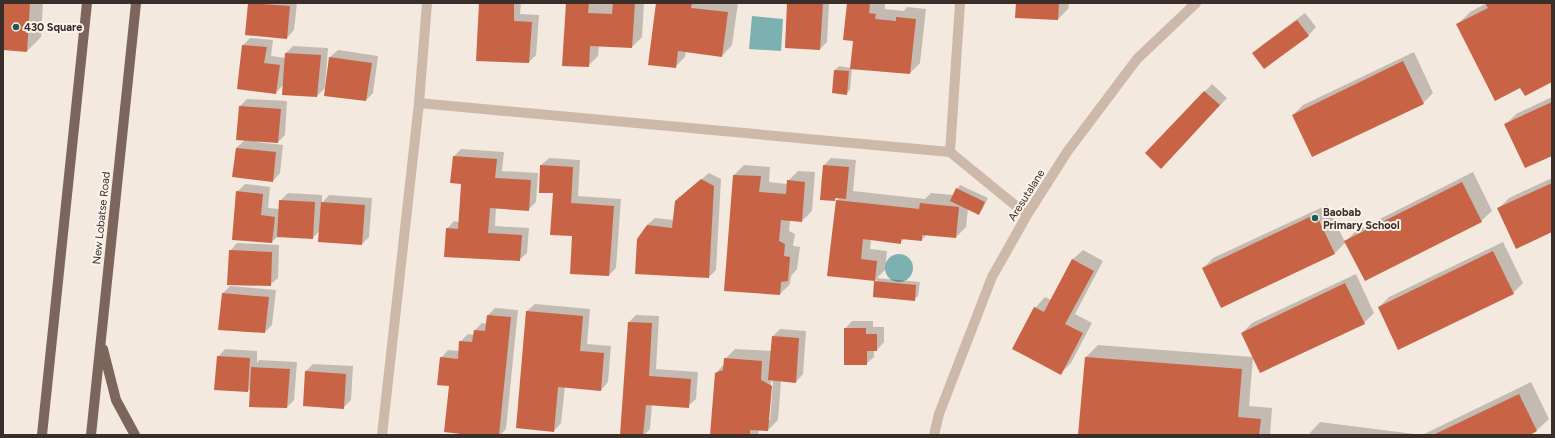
<svg xmlns="http://www.w3.org/2000/svg" width="1555" height="438" font-family="Figtree,sans-serif">
	<style>
		.water { fill: #7cb1b2 }
		.shadow { fill: #0003; fill-rule: evenodd }
		.building { fill: #c96346 }
		.lines { fill: none; stroke-linecap: round; stroke-linejoin: round }
		.minor { stroke: #ccb9a9; stroke-width: 10 }
		.major { stroke: #7c655a; stroke-width: 10 }
		.poi-dot { fill: #1d5a5d; stroke: #fbf3eb; stroke-width: 1.5 }
		.labels { text-anchor: middle; stroke-width: 4; stroke-linejoin: round; paint-order: stroke }
		.poi-label { font-size: 11px; font-weight: bold; fill: #392e29; stroke: #fbf3eb; text-anchor: start }
		.street-label { font-size: 11px; fill: #392e29; stroke: #fbf3eb }
	</style>
	<rect width="100%" height="100%" fill="#f4e9de"/>
	<path class="water" d="M 752,16 L 783,19 L 781,51 L 749,49 Z
		M885 268a14 14 0 1 1 28 0a14 14 0 1 1-28 0Z"/>
	<path class="shadow" d="M 3,3 L 43,3 L 41,37 L 27,51 L 3,49 Z
		M 249,3 L 297,3 L 294,30 L 287,38 L 246,35 Z
		M 480,3 L 521,3 L 520,14 L 539,15 L 536,55 L 529,62 L 477,60 Z
		M 567,3 L 644,3 L 642,37 L 632,47 L 599,45 L 598,56 L 588,66 Z
		M 657,3 L 738,3 L 732,45 L 722,56 L 686,51 L 685,57 L 675,67 Z
		M 788,3 L 829,3 L 827,42 L 820,49 Z
		M 848,3 L 879,3 L 885,4 L 885,9 L 904,11 L 907,7 L 926,9 L 920,63 L 910,73 L 852,68 L 850,90 L 846,94 L 835,70 L 839,66 L 851,68 L 854,40 Z
		M 1017,3 L 1069,3 L 1068,9 L 1058,19 Z
		M 1487,3 L 1552,3 L 1552,81 L 1521,86 L 1458,24 L 1470,12 Z
		M 1305,13 L 1316,27 L 1309,35 L 1264,67 L 1254,53 L 1261,46 Z
		M 250,38 L 273,40 L 271,56 L 286,58 L 286,53 L 293,46 L 328,48 L 325,87 L 326,87 L 317,96 L 283,85 L 276,93 L 238,89 L 243,45 Z
		M 338,50 L 378,56 L 373,93 L 366,100 L 325,95 L 330,57 Z
		M 1414,52 L 1433,93 L 1423,103 L 1293,115 L 1303,105 Z
		M 1212,84 L 1227,98 L 1169,160 L 1147,153 Z
		M 1552,97 L 1552,155 L 1506,124 L 1516,114 Z
		M 247,99 L 287,101 L 285,135 L 278,142 L 258,141 L 257,142 L 283,145 L 280,173 L 273,181 L 236,148 L 245,140 L 240,106 Z
		M 461,149 L 504,152 L 502,171 L 538,173 L 536,202 L 528,210 L 496,208 L 495,226 L 529,228 L 527,253 L 519,260 L 447,229 L 454,221 L 459,222 L 462,183 L 454,156 Z
		M 549,158 L 580,160 L 578,196 L 621,199 L 616,268 L 609,275 L 573,236 L 541,165 Z
		M 831,158 L 856,160 L 853,191 L 925,199 L 931,193 L 953,195 L 960,185 L 988,198 L 982,210 L 978,213 L 968,208 L 966,227 L 956,237 L 927,234 L 922,240 L 905,238 L 900,243 L 871,239 L 870,249 L 887,251 L 885,270 L 877,278 L 920,282 L 918,296 L 914,300 L 875,282 L 877,280 L 828,275 L 837,201 L 840,197 L 838,197 L 834,200 L 821,199 L 824,165 Z
		M 744,165 L 770,167 L 769,182 L 787,184 L 788,181 L 798,171 L 815,172 L 812,211 L 802,221 L 790,220 L 789,231 L 795,234 L 793,246 L 800,247 L 797,269 L 791,276 L 790,284 L 780,294 L 734,175 Z
		M 1473,172 L 1492,211 L 1481,221 L 1346,242 L 1335,253 L 1222,307 L 1203,268 L 1213,258 L 1327,205 L 1345,242 L 1356,231 Z
		M 709,173 L 721,179 L 716,270 L 709,277 L 647,225 L 655,218 L 674,220 L 684,194 Z
		M 1552,178 L 1552,231 L 1499,208 L 1509,198 Z
		M 245,184 L 270,187 L 268,208 L 280,209 L 280,201 L 288,193 L 322,195 L 322,203 L 329,195 L 372,198 L 369,237 L 362,244 L 320,231 L 312,238 L 278,236 L 272,242 L 237,192 Z
		M 1503,242 L 1523,283 L 1513,293 L 1379,307 L 1389,297 Z
		M 237,243 L 279,245 L 278,278 L 270,285 L 230,251 Z
		M 1083,250 L 1103,261 L 1075,314 L 1092,323 L 1071,363 L 1061,373 L 1035,308 L 1045,297 L 1051,300 L 1072,260 Z
		M 1356,274 L 1374,313 L 1364,323 L 1242,333 L 1252,323 Z
		M 230,286 L 276,290 L 272,325 L 265,332 L 222,294 Z
		M 535,304 L 590,309 L 587,344 L 611,346 L 608,382 L 601,390 L 565,386 L 561,423 L 554,431 L 527,311 Z
		M 495,308 L 518,310 L 506,429 L 500,435 L 480,435 L 450,385 L 441,358 L 448,350 L 459,351 L 460,342 L 468,334 L 474,335 L 474,331 L 482,323 L 487,324 L 488,315 Z
		M 636,315 L 659,316 L 656,369 L 698,372 L 696,399 L 688,406 L 652,404 L 650,429 L 644,435 L 621,435 L 629,322 Z
		M 852,321 L 873,321 L 873,327 L 884,327 L 884,342 L 877,350 L 874,350 L 874,357 L 866,364 L 845,329 Z
		M 780,329 L 806,331 L 803,374 L 796,382 L 781,380 L 778,420 L 768,430 L 759,429 L 758,435 L 711,435 L 716,373 L 724,364 L 725,359 L 735,349 L 772,351 L 773,336 ZM 771,381 L 773,382 L 770,420 L 768,420 Z
		M 1098,345 L 1253,357 L 1249,406 L 1272,408 L 1270,435 L 1079,435 L 1086,357 Z
		M 225,349 L 257,351 L 257,363 L 259,360 L 297,362 L 294,400 L 287,407 L 251,388 L 248,391 L 218,357 Z
		M 313,364 L 353,366 L 351,400 L 343,408 L 306,371 Z
		M 1531,382 L 1549,419 L 1536,431 L 1527,435 L 1308,435 L 1320,422 L 1422,435 Z"/>
	<path class="building" d="M 3,3 L 30,3 L 27,52 L 3,50 Z
		M 248,3 L 290,6 L 287,39 L 245,35 Z
		M 479,3 L 514,3 L 514,21 L 532,22 L 529,63 L 476,61 Z
		M 566,3 L 589,3 L 588,13 L 612,14 L 613,3 L 635,3 L 632,48 L 590,46 L 589,67 L 562,66 Z
		M 656,3 L 692,3 L 691,8 L 728,12 L 722,57 L 678,51 L 676,68 L 648,65 Z
		M 787,3 L 823,3 L 820,50 L 785,48 Z
		M 847,3 L 870,3 L 869,13 L 876,14 L 875,19 L 896,21 L 896,17 L 916,19 L 910,74 L 850,69 L 853,41 L 843,40 Z
		M 1016,3 L 1059,3 L 1058,20 L 1015,18 Z
		M 1485,3 L 1552,3 L 1552,82 L 1525,96 L 1520,88 L 1495,101 L 1456,24 L 1488,8 Z
		M 1297,20 L 1309,36 L 1264,69 L 1252,53 Z
		M 242,45 L 267,47 L 264,63 L 280,65 L 276,94 L 237,89 Z
		M 285,53 L 321,55 L 317,97 L 282,95 Z
		M 329,57 L 372,63 L 366,101 L 324,96 Z
		M 1403,61 L 1424,104 L 1312,157 L 1292,115 Z
		M 834,70 L 849,71 L 847,95 L 832,93 Z
		M 1204,91 L 1220,105 L 1161,169 L 1145,153 Z
		M 1552,102 L 1552,156 L 1525,168 L 1504,124 Z
		M 239,106 L 281,109 L 278,143 L 236,140 Z
		M 236,148 L 276,152 L 273,182 L 232,177 Z
		M 453,156 L 497,159 L 495,178 L 531,180 L 529,211 L 490,208 L 488,233 L 522,235 L 520,261 L 444,257 L 446,228 L 458,229 L 461,184 L 450,183 Z
		M 540,165 L 573,167 L 571,203 L 614,206 L 609,276 L 570,274 L 572,236 L 550,235 L 553,193 L 539,193 Z
		M 823,165 L 849,167 L 846,199 L 835,198 L 835,201 L 820,200 Z
		M 733,175 L 761,176 L 759,192 L 786,194 L 787,180 L 805,182 L 802,222 L 781,220 L 779,241 L 785,244 L 784,256 L 790,257 L 788,281 L 781,282 L 780,295 L 724,291 Z
		M 701,179 L 714,186 L 709,278 L 635,274 L 637,239 L 647,225 L 672,228 L 675,201 Z
		M 1462,182 L 1482,222 L 1365,281 L 1344,241 Z
		M 1552,183 L 1552,232 L 1516,249 L 1497,208 Z
		M 956,188 L 985,202 L 979,215 L 950,201 Z
		M 236,191 L 263,194 L 261,215 L 275,217 L 272,243 L 232,240 Z
		M 279,200 L 315,202 L 313,239 L 277,237 Z
		M 836,200 L 919,209 L 920,203 L 959,207 L 956,238 L 922,235 L 922,241 L 901,239 L 901,244 L 863,239 L 861,259 L 877,261 L 875,281 L 827,276 Z
		M 321,202 L 365,205 L 362,245 L 318,242 Z
		M 1316,214 L 1335,254 L 1221,308 L 1202,268 Z
		M 229,250 L 272,252 L 271,286 L 227,285 Z
		M 1493,251 L 1514,294 L 1398,350 L 1378,307 Z
		M 1072,259 L 1094,271 L 1065,324 L 1083,333 L 1061,375 L 1012,349 L 1034,307 L 1044,312 Z
		M 874,281 L 916,285 L 915,301 L 873,297 Z
		M 1345,283 L 1365,324 L 1260,373 L 1241,333 Z
		M 222,293 L 269,297 L 265,333 L 218,330 Z
		M 526,311 L 583,316 L 580,351 L 604,353 L 601,391 L 558,387 L 554,432 L 516,428 Z
		M 487,315 L 511,317 L 499,435 L 470,435 L 444,432 L 449,386 L 437,385 L 440,357 L 458,359 L 459,341 L 472,342 L 474,330 L 485,331 Z
		M 628,322 L 652,323 L 649,376 L 691,379 L 689,408 L 646,405 L 643,435 L 620,435 Z
		M 844,328 L 866,328 L 866,334 L 877,334 L 877,351 L 867,351 L 867,365 L 844,365 Z
		M 772,336 L 799,338 L 796,383 L 768,380 Z
		M 217,356 L 250,358 L 248,392 L 214,390 Z
		M 1085,357 L 1242,369 L 1238,417 L 1261,419 L 1259,435 L 1078,435 Z
		M 724,358 L 762,361 L 761,380 L 772,386 L 768,431 L 750,430 L 750,435 L 710,435 L 715,373 L 723,370 Z
		M 251,367 L 290,369 L 287,408 L 249,407 Z
		M 305,371 L 346,374 L 344,409 L 303,406 Z
		M 1519,394 L 1537,431 L 1530,435 L 1433,435 Z"/>
	<g class="lines">
		<path class="minor" d="M 419,103 L 950,152 L 1027,215
			M 950,152 L 960,3
			M 382,435 L 419,103 L 427,3
			M 934,435 L 939,414 L 992,277 L 1027,215 L 1067,152 L 1137,59 L 1196,3"/>
		<path class="major" d="M 103,349 L 116,400 L 135,435
			M 42,435 L 87,3
			M 91,435 L 136,3"/>
	</g>
	<g class="poi-dot">
		<circle cx="16" cy="27" r="4"/>
		<circle cx="1315" cy="218" r="4"/>
	</g>
	<g class="labels">
		<g class="poi-label">
			<text x="24" y="31">430 Square</text>
			<text x="1323" y="216">Baobab<tspan x="1323" dy="13">Primary School</tspan></text>
		</g>
		<g class="street-label">
			<text transform="translate(1026 195) rotate(-58)" y="4">Aresutalane</text>
			<text transform="translate(101 218) rotate(-84)" y="4">New Lobatse Road</text>
		</g>
	</g>
	<rect width="1555" height="438" fill="none" stroke="#392e29" stroke-width="8"/>
</svg>
